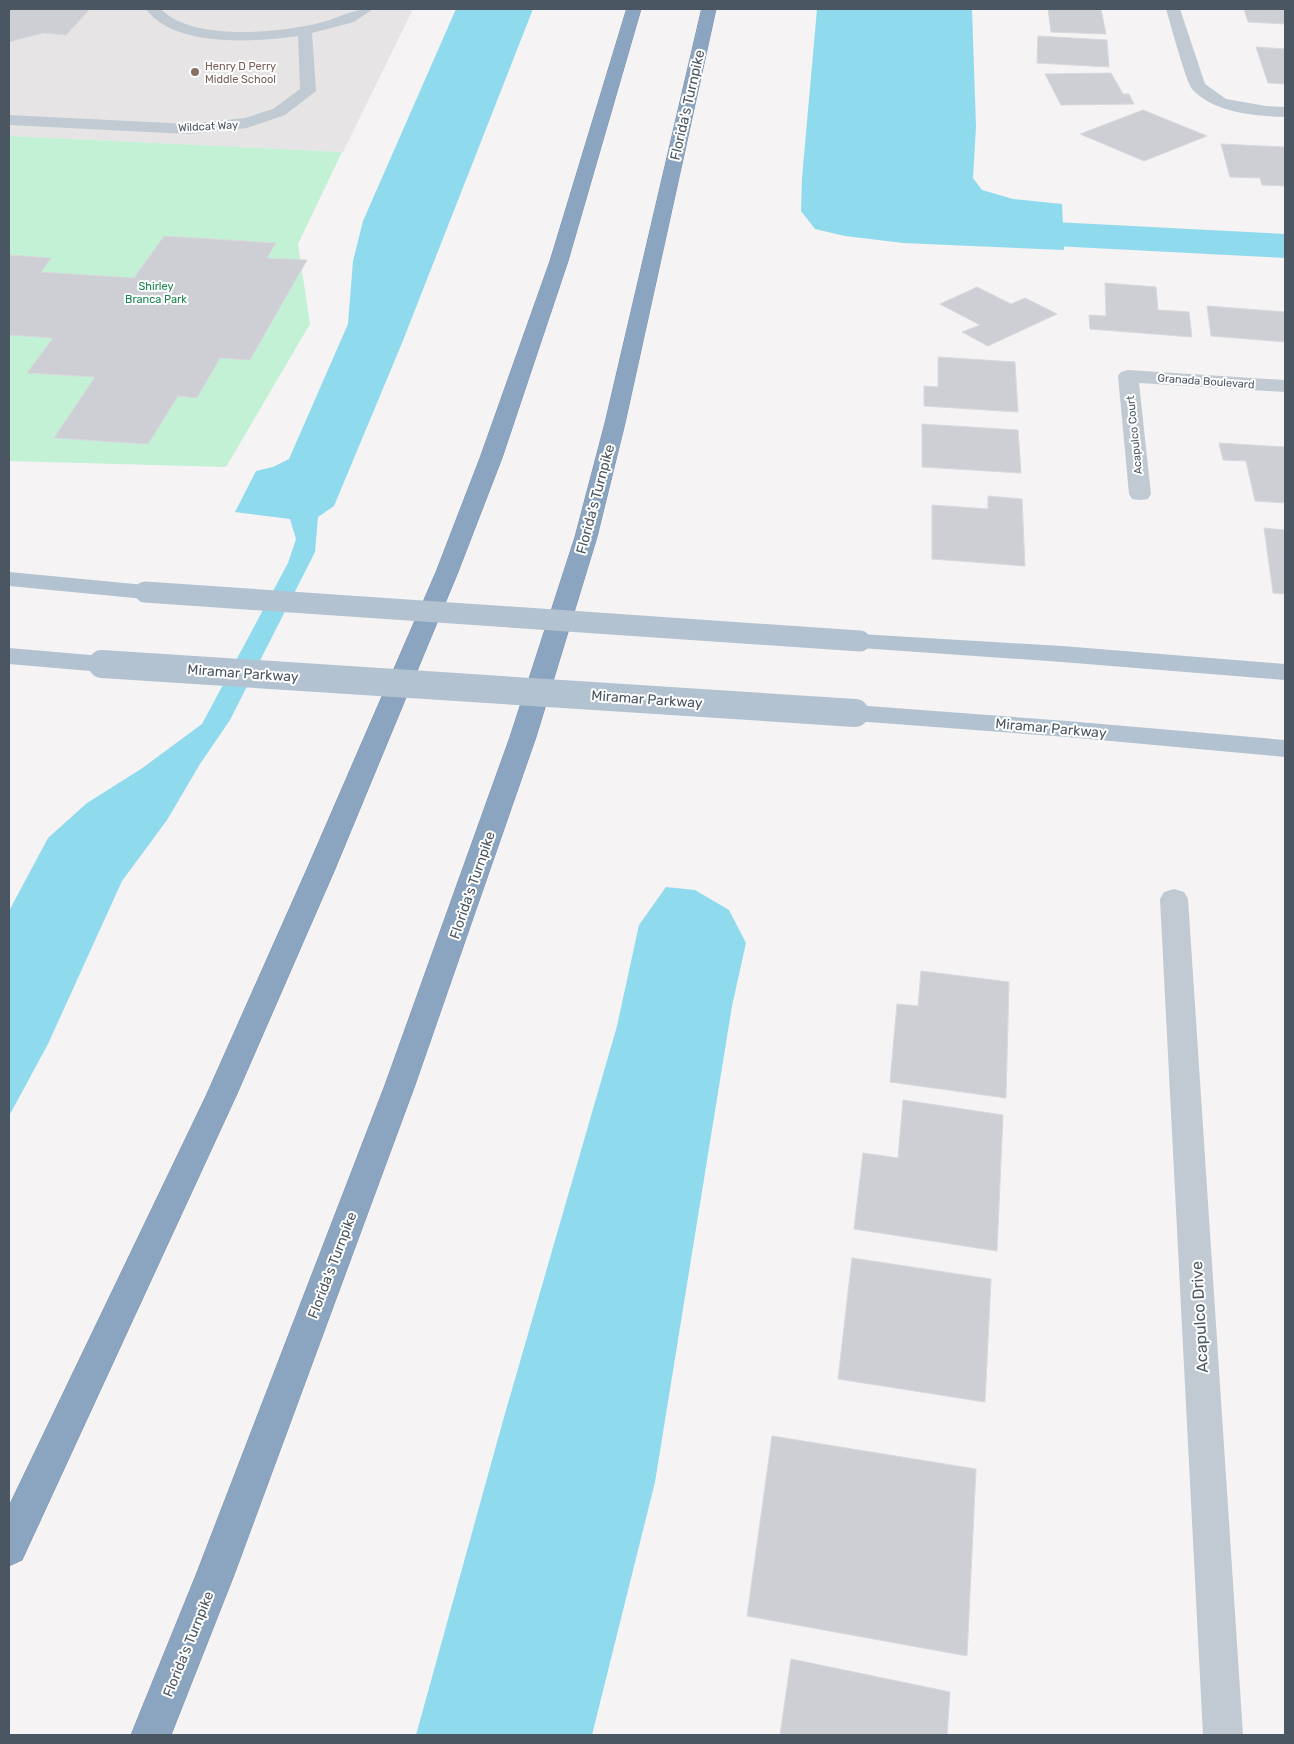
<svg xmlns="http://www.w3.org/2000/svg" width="1294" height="1744" font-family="Rubik,sans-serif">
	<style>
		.education { fill: #e6e4e5 }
		.green { fill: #c3f1d5 }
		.water { fill: #90daee }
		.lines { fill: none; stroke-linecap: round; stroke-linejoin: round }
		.canal { fill: #90daee; fill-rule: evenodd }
		.building { fill: #cdcfd5; stroke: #d7d9de }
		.highway-casing { stroke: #7690ad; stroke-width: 1 }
		.street { fill: #c1cad2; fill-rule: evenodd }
		.primary { fill: #b3c2d1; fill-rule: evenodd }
		.highway { fill: #8ba5c1; fill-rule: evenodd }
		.primary-bridge-far1 { stroke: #b3c2d1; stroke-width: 21 }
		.primary-bridge { stroke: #b3c2d1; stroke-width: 28 }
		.education-dot { fill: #8d6e63; stroke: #fff; stroke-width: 2 }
		.labels { text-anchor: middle; stroke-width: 4; stroke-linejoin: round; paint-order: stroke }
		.far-education-label { font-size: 11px; fill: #785e54; stroke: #fff; text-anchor: start }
		.far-street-label { font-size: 11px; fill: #4a5661; stroke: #fff }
		.far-park-label { font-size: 11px; fill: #17864f; stroke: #fff }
		.street-label { font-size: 14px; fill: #4a5661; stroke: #fff }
		.near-street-label { font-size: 16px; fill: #4a5661; stroke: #fff }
	</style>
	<rect width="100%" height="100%" fill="#f5f3f3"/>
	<path class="education" d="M 9,9 L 413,9 L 343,152 L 9,136 Z"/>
	<path class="green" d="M 9,136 L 342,152 L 298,244 L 310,324 L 226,467 L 9,461 Z"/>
	<path class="water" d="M 456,9 L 533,9 L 402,343 L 334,506 L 318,517 L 315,552 L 230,720 L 200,764 L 167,820 L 122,881 L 48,1044 L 9,1116 L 9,911 L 48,838 L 87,803 L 141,769 L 202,724 L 288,563 L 296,539 L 290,519 L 235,512 L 256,471 L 273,467 L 289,459 L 348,324 L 353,261 L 363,221 Z
		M 817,9 L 972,9 L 976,127 L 973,178 L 982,190 L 1013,199 L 1062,204 L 1064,250 L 903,243 L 845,236 L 815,229 L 801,211 L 802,178 Z
		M 666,887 L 695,890 L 729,910 L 746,943 L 732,1006 L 655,1482 L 592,1735 L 416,1735 L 504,1417 L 617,1026 L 639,925 Z"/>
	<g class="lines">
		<path class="canal" d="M 980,218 L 1285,234 L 1285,258 L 980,242 L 966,238 L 960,230 L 966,222 Z"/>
	</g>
	<path class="building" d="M 9,9 L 90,9 L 66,35 L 43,33 L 9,42 Z
		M 1048,9 L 1101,9 L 1106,34 L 1051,32 Z
		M 1244,9 L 1285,9 L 1285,24 L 1248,22 Z
		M 1038,36 L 1107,40 L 1109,67 L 1037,63 Z
		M 1256,47 L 1285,49 L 1285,84 L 1268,83 Z
		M 1111,73 L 1123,94 L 1129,94 L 1134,104 L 1061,105 L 1045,74 Z
		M 1143,110 L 1207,136 L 1144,161 L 1080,134 Z
		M 1221,144 L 1285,147 L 1285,186 L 1262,185 L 1260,178 L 1230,177 Z
		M 164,236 L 276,243 L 267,258 L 307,260 L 250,360 L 220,358 L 197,398 L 178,396 L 148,444 L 54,438 L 95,377 L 27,373 L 53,338 L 9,335 L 9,255 L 51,258 L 41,272 L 134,278 Z
		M 1105,283 L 1156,287 L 1158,310 L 1189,312 L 1192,337 L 1090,329 L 1089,315 L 1106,316 Z
		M 977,287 L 1011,304 L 1025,298 L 1057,314 L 988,346 L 962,332 L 980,325 L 940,304 Z
		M 1207,306 L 1285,312 L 1285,342 L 1211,336 Z
		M 938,357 L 1015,362 L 1018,412 L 924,406 L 924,386 L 938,387 Z
		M 922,424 L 1018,430 L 1021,473 L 922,467 Z
		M 1219,443 L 1285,447 L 1285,503 L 1255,501 L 1246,461 L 1223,460 Z
		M 988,496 L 1022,499 L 1025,566 L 932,559 L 932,505 L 988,509 Z
		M 1264,528 L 1285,530 L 1285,594 L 1273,593 Z
		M 921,971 L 1009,982 L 1006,1098 L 890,1082 L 897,1004 L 918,1006 Z
		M 903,1100 L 1003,1115 L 997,1251 L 854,1229 L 863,1153 L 898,1158 Z
		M 852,1258 L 991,1279 L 985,1402 L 838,1379 Z
		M 772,1436 L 976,1469 L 967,1656 L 747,1616 Z
		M 791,1659 L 950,1692 L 947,1735 L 780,1735 Z"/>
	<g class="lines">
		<defs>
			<path id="highway" d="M 627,9 L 641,9 L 568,261 L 502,458 L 458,572 L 335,869 L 236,1096 L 22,1560 L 9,1566 L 9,1506 L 206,1096 L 307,869 L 436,572 L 480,458 L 550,261 Z
				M 702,9 L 716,9 L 625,423 L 597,537 L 536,737 L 415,1085 L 234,1575 L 171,1735 L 131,1735 L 196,1575 L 385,1085 L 510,737 L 575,537 L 605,423 Z"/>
		</defs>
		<use href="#highway" class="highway-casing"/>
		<path class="street" d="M 146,9 L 161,9 C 192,42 282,33 323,22 C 341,17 354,8 373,9 L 354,22 L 312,33 L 316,91 L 285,115 L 247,128 L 189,134 L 9,125 L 9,115 L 189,124 L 245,118 L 273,109 L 300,89 L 298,36 C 255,42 174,48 146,9 Z
			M 1166,9 L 1180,9 L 1205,84 L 1226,99 L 1266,106 L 1285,107 L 1285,117 C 1255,116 1214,113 1192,89 C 1186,82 1170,22 1166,9 Z
			M 1128,370 L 1285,380 L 1285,392 L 1139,383 L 1151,494 L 1148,499 L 1140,500 L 1132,499 L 1129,494 L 1118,376 L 1121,372 Z
			M 1174,889 L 1184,892 L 1188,899 L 1243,1735 L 1203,1735 L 1160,899 L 1164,892 Z"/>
		<path class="primary" d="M 9,572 L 145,585 L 153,587 L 157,592 L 153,597 L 145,599 L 9,586 Z
			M 860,634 L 1062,646 L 1285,664 L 1285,680 L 1062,662 L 860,648 L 852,646 L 848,641 L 852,636 Z
			M 9,648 L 102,656 L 111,659 L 114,664 L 111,669 L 102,672 L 9,664 Z
			M 855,705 L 1067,721 L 1285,740 L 1285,757 L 1067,737 L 855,721 L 846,719 L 842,713 L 846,707 Z"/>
		<use href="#highway" class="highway"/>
		<path class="primary-bridge-far1" d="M 145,592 L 860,641"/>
		<path class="primary-bridge" d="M 102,664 L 855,713"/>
	</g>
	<circle class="education-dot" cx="195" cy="72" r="5"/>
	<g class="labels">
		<g class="far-education-label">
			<text x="205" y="70">Henry D Perry<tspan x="205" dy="13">Middle School</tspan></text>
		</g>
		<g class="far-street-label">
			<text transform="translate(208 126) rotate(-3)" y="4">Wildcat Way</text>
			<text transform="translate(1206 381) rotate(4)" y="4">Granada Boulevard</text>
			<text transform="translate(1134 435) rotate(-96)" y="4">Acapulco Court</text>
		</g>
		<g class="far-park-label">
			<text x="156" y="290">Shirley<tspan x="156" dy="13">Branca Park</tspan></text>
		</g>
		<g class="street-label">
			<text transform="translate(687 105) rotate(-77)" y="5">Florida's Turnpike</text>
			<text transform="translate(595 499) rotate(-75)" y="5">Florida's Turnpike</text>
			<text transform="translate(243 673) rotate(4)" y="5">Miramar Parkway</text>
			<text transform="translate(647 699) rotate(4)" y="5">Miramar Parkway</text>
			<text transform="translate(1051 728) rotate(5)" y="5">Miramar Parkway</text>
			<text transform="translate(472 885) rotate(-71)" y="5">Florida's Turnpike</text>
			<text transform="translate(332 1265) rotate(-69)" y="5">Florida's Turnpike</text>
			<text transform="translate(188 1644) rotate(-68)" y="5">Florida's Turnpike</text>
		</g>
		<g class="near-street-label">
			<text transform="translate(1199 1317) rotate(-93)" y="6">Acapulco Drive</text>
		</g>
	</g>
	<rect width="1294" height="1744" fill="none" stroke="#4a5661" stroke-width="20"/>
</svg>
